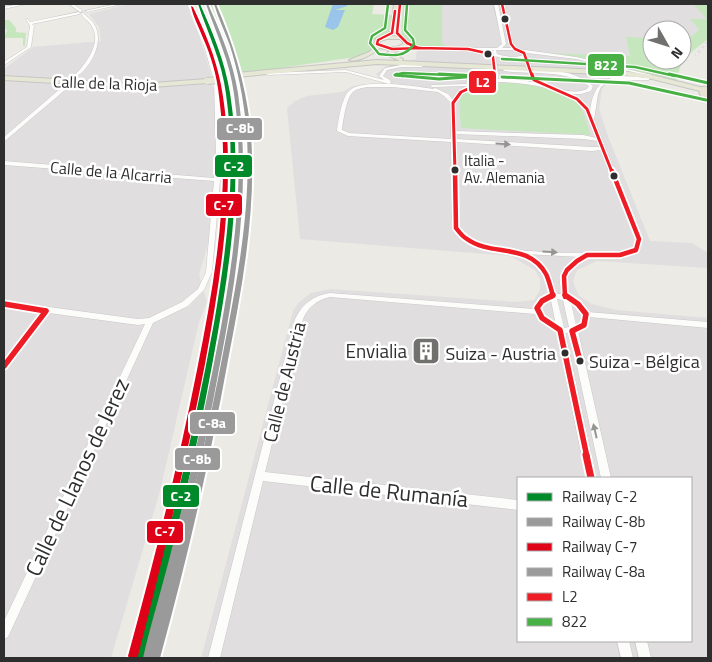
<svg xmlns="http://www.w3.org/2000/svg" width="712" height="662" font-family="'Titillium Web',sans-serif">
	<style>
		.industrial { fill: #e0dedf; fill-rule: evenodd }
		.green { fill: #c6e6be }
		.water { fill: #9ac4ea }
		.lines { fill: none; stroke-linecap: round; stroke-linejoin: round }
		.minor-casing { stroke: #c9c8c8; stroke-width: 1 }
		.major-casing { stroke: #c6c6c4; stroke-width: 2 }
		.highway-casing { stroke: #c6c6c4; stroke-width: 13 }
		.minor { fill: #fcfcfb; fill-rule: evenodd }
		.major { fill: #e7e7d6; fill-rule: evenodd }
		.highway { stroke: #e9e3d6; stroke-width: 11 }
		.rail-casing { stroke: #dfdfe0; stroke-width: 2.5 }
		.rail { stroke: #fff; stroke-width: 1; stroke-dasharray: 3; stroke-linecap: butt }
		.minor-bridge-far1-casing { stroke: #c9c8c8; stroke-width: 5; stroke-linecap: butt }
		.minor-bridge-casing { stroke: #c9c8c8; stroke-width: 6; stroke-linecap: butt }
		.major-bridge-casing { stroke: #c6c6c4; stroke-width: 8; stroke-linecap: butt }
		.minor-bridge-far1 { stroke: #fcfcfb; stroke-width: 4 }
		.minor-bridge { stroke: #fcfcfb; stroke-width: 5 }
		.major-bridge { stroke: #e7e7d6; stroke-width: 6 }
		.bus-1-far4-casing { stroke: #fff; stroke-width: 4.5 }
		.bus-1-far3-casing { stroke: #fff; stroke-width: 5.5 }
		.bus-1-far2-casing { stroke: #fff; stroke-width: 8 }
		.bus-1-far1-casing { stroke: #fff; stroke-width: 9 }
		.bus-1-casing { stroke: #fff; stroke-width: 11 }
		.bus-2-far1-casing { stroke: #fff; stroke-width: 4.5 }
		.bus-2-casing { stroke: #fff; stroke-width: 5.5 }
		.bus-1-far4 { stroke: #ee1c25; stroke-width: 2.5 }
		.bus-1-far3 { stroke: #ee1c25; stroke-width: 3 }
		.bus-1-far2 { stroke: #ee1c25; stroke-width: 4.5 }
		.bus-1-far1 { stroke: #ee1c25; stroke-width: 5.5 }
		.bus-1 { stroke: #ee1c25; stroke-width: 7 }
		.bus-2-far1 { stroke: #49b046; stroke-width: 2.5 }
		.bus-2 { stroke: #49b046; stroke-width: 3 }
		.rail-1-casing { stroke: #fff; stroke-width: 4 }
		.rail-2-casing { stroke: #fff; stroke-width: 4 }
		.rail-3-casing { stroke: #fff; stroke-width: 4 }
		.rail-4-casing { stroke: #fff; stroke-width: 4 }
		.rail-1 { fill: #008a29; fill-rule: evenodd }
		.rail-2 { fill: #9a9a9a; fill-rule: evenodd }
		.rail-3 { fill: #de0118; fill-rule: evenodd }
		.rail-4 { fill: #9a9a9a; fill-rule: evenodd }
		.oneway { fill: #959594 }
		.bus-dot { fill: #2e2e2e; stroke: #fff; stroke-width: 2 }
		.labels { text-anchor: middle; stroke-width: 5; stroke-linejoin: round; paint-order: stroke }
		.far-bus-label { font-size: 15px; fill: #2e2e2e; stroke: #fff; text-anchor: start }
		.far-street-label { font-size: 16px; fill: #2e2e2e; stroke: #fff }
		.bus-label { font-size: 18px; fill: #2e2e2e; stroke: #fff; text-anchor: end }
		.poi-label { font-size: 19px; fill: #2e2e2e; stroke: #fff; text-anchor: end }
		.street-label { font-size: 19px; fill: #2e2e2e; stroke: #fff }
		.near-street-label { font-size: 22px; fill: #2e2e2e; stroke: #fff }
		.line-badge { stroke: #fff; stroke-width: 2 }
		.badge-label { font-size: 14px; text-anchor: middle; font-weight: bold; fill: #fff }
	</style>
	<rect width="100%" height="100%" fill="#ebeae4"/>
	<path class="industrial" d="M 128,4 L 186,5 L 198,31 L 210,72 L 212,86 L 222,98 L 225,143 L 225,186 L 199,275 L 207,302 L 199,322 L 160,491 L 111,658 L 4,658 L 4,69 L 33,47 L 101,41 L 99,27 L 89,14 Z
		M 442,4 L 693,4 L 708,19 L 691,19 L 699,29 L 692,36 L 682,36 L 682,30 L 652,30 L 652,34 L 649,34 L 651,38 L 627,38 L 630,56 L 602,89 L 599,109 L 609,139 L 650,241 L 692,243 L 708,253 L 708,268 L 597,261 L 577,270 L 573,281 L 578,295 L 592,304 L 616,310 L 708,318 L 708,658 L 201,658 L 293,311 L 299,302 L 311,293 L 330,289 L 516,302 L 534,300 L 540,290 L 540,279 L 535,270 L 510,256 L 300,239 L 287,108 L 295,101 L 307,96 L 342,92 L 353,86 L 364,84 L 384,84 L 376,74 L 385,67 L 416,59 L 417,49 L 419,47 L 447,48 L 442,43 ZM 518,478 L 691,478 L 691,641 L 518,641 Z"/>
	<path class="green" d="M 208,4 L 374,4 L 372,14 L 392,15 L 389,33 L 373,41 L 372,44 L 376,47 L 370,52 L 356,57 L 231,75 C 233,52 220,23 208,4 Z
		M 403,4 L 442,4 L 442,43 L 448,48 L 415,46 L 401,35 Z
		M 693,4 L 708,4 L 708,39 C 692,52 679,59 677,81 L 580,57 L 546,53 L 630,56 L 626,37 L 650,38 L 648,34 L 652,34 L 652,60 L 682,60 L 682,36 L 692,36 L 699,29 L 690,19 L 707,19 Z
		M 4,20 L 9,20 L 16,28 L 16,32 L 26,33 L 25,46 L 23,46 L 23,38 L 4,38 L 7,30 L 4,27 Z
		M 512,83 C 529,84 569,91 579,105 C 585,113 587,126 591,135 L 461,128 C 461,119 458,107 460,99 C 463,86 501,83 512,83 Z"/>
	<path class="water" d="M 333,4 L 347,4 L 347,6 L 335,10 L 345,10 L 338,27 L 333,30 L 325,27 Z"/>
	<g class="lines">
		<defs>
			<path id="minor" d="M 20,4 L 26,4 L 4,9 L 4,7 Z
				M 69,4 L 73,4 L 83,11 L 80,12 Z
				M 116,4 L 122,4 L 87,12 L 85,11 Z
				M 187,4 L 191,4 L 203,28 L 218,81 L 222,156 L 220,179 L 221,180 L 220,181 L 212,272 L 204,290 L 188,306 L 153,323 L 8,637 L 4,639 L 4,621 L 145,324 L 138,325 L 49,313 L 7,368 L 4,369 L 4,360 L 41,312 L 4,307 L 4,301 L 138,319 L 149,318 L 182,302 L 198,289 L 206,272 L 214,181 L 4,165 L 4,161 L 214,178 L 216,156 L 214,81 L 199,28 Z
				M 494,4 L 498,4 L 506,44 L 502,48 L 513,48 L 509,44 L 500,4 L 504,4 L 513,44 L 518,49 L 576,57 L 652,75 L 650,76 L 576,59 L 527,53 L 525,54 L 514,50 L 496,50 L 497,54 C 507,57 515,58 525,55 L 527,56 C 517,62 505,59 494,56 L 493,51 L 494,50 L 401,49 L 399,48 L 401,47 L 497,48 L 502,44 Z
				M 79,12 L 80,14 L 32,24 L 34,26 L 31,47 L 4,65 L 4,62 L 27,47 L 30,26 L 26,19 L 28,19 L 30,22 Z
				M 81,13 L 83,13 C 87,17 92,20 94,24 C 105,41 91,67 77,76 L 75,75 C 86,63 103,42 91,25 C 88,20 83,18 81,13 Z
				M 401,65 L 421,65 L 423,66 L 421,67 L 401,67 L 387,70 L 383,76 L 390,80 L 391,83 L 389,84 L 346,72 L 268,75 L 266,74 L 268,73 L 346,70 L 384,80 L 379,76 L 385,68 Z
				M 505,69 C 533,70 571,66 593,86 L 591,91 L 581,94 L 570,94 L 582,100 L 590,112 C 594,73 616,74 649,78 L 649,80 L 621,80 L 606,83 L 601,87 L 598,94 L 594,120 L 642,239 L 639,250 L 638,251 L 625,255 L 588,257 L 570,271 L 566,282 L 570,296 L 579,301 L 588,312 L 708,322 L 708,328 L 589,317 L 587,327 L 578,331 L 611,478 L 601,478 L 570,333 L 565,333 L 596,478 L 586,478 L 557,332 C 547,328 541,323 535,314 L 330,297 C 317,300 308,307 303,319 L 265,472 L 518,500 L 518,510 L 263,481 L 220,658 L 208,658 L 295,319 C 303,303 313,296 330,293 L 534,309 L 534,307 L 540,299 L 550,295 L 547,281 L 533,264 L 514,253 L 484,249 L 475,246 L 463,240 L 457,235 L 452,219 L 451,142 L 348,136 L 337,131 C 338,121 342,97 349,91 C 362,78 415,86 433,89 L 435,88 L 448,94 L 453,100 L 460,90 L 467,86 L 432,87 L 430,86 L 432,85 L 468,84 L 470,85 C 491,74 524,80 546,85 C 561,89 572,95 587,89 L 589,86 C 564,69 532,75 504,71 L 503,70 ZM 493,82 C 516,82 566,86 582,106 C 589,115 592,127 597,138 L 583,135 L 456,131 C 456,124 454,108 456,102 C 461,88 479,85 493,82 ZM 367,87 L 393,87 L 438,92 L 444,96 L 451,103 L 451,139 L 349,133 L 342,130 C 343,121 346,100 352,93 C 355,89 362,88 367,87 ZM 456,134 L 583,139 L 598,141 L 600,147 L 592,147 L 456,139 ZM 456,142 L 592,151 L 601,150 L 636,239 L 633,249 C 608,256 475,255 462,233 C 454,219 457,161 456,142 ZM 526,254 L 580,257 L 564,270 L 560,282 L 562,294 L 556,294 L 552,278 L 537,260 ZM 557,299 L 563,300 L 569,327 L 564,328 ZM 551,300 L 556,326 C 547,321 543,317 541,307 L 545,302 ZM 571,303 L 577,308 L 582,314 L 581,323 L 576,325 Z
				M 84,82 L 86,83 L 86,84 L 65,90 L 6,140 L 4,140 L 4,137 L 61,88 Z
				M 617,641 L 629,641 L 633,658 L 621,658 Z
				M 635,641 L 647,641 L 651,658 L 639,658 Z"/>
			<path id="major" d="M 394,4 L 398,4 L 395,31 L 390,36 L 403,37 L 410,43 L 406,47 L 393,53 L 403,59 L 402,61 L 622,71 L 652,75 L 708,89 L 708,93 L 652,79 L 622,75 L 377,64 L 236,77 L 233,75 L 236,73 L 377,60 L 400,61 L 389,56 L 387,53 L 390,50 L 380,48 C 373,54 358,63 349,60 L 369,52 L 376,46 L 374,44 L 376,39 L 384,36 L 391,31 ZM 387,39 L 400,39 L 404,43 C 396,49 388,48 380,43 L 380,41 Z
				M 4,76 L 139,84 L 207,79 L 210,81 L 207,83 L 139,88 L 4,80 Z"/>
			<path id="highway" d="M 705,92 L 708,93"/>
		</defs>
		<use href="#minor" class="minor-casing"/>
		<use href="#major" class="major-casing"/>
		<use href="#highway" class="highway-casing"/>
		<use href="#minor" class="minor"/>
		<use href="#major" class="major"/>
		<use href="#highway" class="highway"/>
		<defs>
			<path id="rail" d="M 696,55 L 708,41"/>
		</defs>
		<use href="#rail" class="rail-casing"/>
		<use href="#rail" class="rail"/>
		<defs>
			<path id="minor-bridge-far1" d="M 494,59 L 496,74
				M 527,60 L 532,76"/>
			<path id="minor-bridge" d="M 531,74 L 532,77"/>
			<path id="major-bridge" d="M 207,81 L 238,78"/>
		</defs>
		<use href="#minor-bridge-far1" class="minor-bridge-far1-casing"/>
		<use href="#minor-bridge" class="minor-bridge-casing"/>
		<use href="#major-bridge" class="major-bridge-casing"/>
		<use href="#minor-bridge-far1" class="minor-bridge-far1"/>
		<use href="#minor-bridge" class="minor-bridge"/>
		<use href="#major-bridge" class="major-bridge"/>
		<defs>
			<path id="bus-1-far4" d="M 400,4 L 397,33 L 407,43 L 418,48 L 468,49 L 486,53 L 493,57 L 495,76
				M 502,4 L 511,44 L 515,49 L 524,53 L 532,76
				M 395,11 L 392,33 L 378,40 L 377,44 L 392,49 L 421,48"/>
			<path id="bus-1-far3" d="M 532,74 L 534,80 L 577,99 L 587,109 L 612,172
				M 455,172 L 453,103 L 461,92 L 495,77 L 495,74"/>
			<path id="bus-1-far2" d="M 455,171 L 456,228 C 459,232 463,237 467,239 C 492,257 528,242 546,274 C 549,280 551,289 553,296 L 551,297
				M 565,297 L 564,276 L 567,270 L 577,261 L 587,255 L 620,255 L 636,250 L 639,239 L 612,171"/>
			<path id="bus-1-far1" d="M 553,295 L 542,301 L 537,308 L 542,318 L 560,330 L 587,457
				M 565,295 L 578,304 L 586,314 L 584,325 L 572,331 L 580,361
				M 4,304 L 46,311
				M 4,366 L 46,311"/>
			<path id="bus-1" d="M 586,455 L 591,478"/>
			<path id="bus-2-far1" d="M 388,4 L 385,28 L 372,36 L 370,43 L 379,54 C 393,56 406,57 414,44 L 413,39 L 405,30 L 407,5
				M 502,59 L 635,67 L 675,76
				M 403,76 L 395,75 L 403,73 L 471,76"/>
			<path id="bus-2" d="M 397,74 L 395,75 L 439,79 L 479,76 L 439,74
				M 669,74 L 708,83
				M 502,77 L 629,83 L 706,100"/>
		</defs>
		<use href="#bus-1-far4" class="bus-1-far4-casing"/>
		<use href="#bus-1-far3" class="bus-1-far3-casing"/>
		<use href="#bus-1-far2" class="bus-1-far2-casing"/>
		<use href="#bus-1-far1" class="bus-1-far1-casing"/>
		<use href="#bus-1" class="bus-1-casing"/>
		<use href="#bus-2-far1" class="bus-2-far1-casing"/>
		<use href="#bus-2" class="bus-2-casing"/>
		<use href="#bus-1-far4" class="bus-1-far4"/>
		<use href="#bus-1-far3" class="bus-1-far3"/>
		<use href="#bus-1-far2" class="bus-1-far2"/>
		<use href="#bus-1-far1" class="bus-1-far1"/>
		<use href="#bus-1" class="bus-1"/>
		<use href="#bus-2-far1" class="bus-2-far1"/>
		<use href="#bus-2" class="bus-2"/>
		<defs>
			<path id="rail-1" d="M 198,4 L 200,4 C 213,33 225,62 230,93 C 244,183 229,272 213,360 C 195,460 171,559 145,658 L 135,658 C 143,623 154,588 163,552 C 183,476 200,400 214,323 C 227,247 237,170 226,94 C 222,61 208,34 198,4 Z"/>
			<path id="rail-2" d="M 206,4 L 208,4 C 221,33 233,62 238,93 C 251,184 237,275 220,364 C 202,463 179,561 153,658 L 143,658 C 151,623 162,588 171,552 C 190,478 207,402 221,327 C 235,250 245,171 234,94 C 230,62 216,33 206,4 Z"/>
			<path id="rail-3" d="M 191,6 L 193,7 C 205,32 216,58 221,85 C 238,176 221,275 205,364 C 186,462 163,559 138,656 L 137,658 L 129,658 L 128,656 C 154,561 178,466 197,370 C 215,280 231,188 219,96 C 217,76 211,56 203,38 C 199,27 193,17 191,6 Z"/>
			<path id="rail-4" d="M 214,4 L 216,4 C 233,43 245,82 250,124 C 258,202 243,283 228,360 C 210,460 187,560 160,658 L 150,658 C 159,623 170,588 179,552 C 198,478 214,402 228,327 C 241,260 252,192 246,124 C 243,97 238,71 230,46 C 225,32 218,18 214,4 Z"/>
		</defs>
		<use href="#rail-1" class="rail-1-casing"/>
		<use href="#rail-2" class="rail-2-casing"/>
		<use href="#rail-3" class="rail-3-casing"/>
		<use href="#rail-4" class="rail-4-casing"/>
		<use href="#rail-1" class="rail-1"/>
		<use href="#rail-2" class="rail-2"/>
		<use href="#rail-3" class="rail-3"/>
		<use href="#rail-4" class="rail-4"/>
	</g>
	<defs><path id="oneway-solid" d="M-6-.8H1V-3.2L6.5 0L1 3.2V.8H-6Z" transform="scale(1.25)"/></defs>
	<g class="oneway">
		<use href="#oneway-solid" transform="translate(503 144) rotate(3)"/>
		<use href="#oneway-solid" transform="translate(550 252) rotate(4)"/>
		<use href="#oneway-solid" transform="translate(595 431) rotate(-103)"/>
	</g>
	<defs>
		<symbol id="building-square" viewBox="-11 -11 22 22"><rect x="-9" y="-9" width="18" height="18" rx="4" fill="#70706e" stroke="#fff"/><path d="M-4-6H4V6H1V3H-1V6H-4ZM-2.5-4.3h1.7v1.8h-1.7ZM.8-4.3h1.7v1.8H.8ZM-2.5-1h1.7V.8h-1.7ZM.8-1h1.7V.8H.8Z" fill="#fff"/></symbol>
	</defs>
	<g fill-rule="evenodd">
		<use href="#building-square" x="410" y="335" width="32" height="32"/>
	</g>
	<g class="bus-dot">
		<circle cx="505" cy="19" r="4.5"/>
		<circle cx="488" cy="54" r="4.5"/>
		<circle cx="455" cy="170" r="4.5"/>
		<circle cx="614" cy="176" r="4.5"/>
		<circle cx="565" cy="353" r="4.5"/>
		<circle cx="580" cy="361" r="4.5"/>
	</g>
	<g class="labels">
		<g class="far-bus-label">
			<text x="464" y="166">Italia -<tspan x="464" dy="17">Av. Alemania</tspan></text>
		</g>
		<g class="far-street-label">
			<text transform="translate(105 83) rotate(2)" y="6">Calle de la Rioja</text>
			<text transform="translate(111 172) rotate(5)" y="6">Calle de la Alcarria</text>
		</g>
		<g class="bus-label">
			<text x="556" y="360">Suiza - Austria</text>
			<text x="589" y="368" text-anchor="start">Suiza - Bélgica</text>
		</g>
		<g class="poi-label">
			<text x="407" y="358">Envialia</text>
		</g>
		<g class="street-label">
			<text transform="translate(284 382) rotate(-76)" y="7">Calle de Austria</text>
		</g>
		<g class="near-street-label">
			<text transform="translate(77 477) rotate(-65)" y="8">Calle de Llanos de Jerez</text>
			<text transform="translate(389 491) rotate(6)" y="8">Calle de Rumanía</text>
		</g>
	</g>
	<g class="line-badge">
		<rect x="587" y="53" width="38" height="24" rx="5" fill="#49b046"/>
		<rect x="468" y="70" width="29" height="24" rx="5" fill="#ee1c25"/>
		<rect x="216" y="117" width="47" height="24" rx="5" fill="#9a9a9a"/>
		<rect x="214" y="154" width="39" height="24" rx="5" fill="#008a29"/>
		<rect x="205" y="193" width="38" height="24" rx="5" fill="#de0118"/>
		<rect x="189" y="411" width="47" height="24" rx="5" fill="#9a9a9a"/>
		<rect x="174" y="447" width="47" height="24" rx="5" fill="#9a9a9a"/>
		<rect x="162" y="484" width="38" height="24" rx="5" fill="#008a29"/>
		<rect x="146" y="520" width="38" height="24" rx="5" fill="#de0118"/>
	</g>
	<g class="badge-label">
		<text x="606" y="70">822</text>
		<text x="483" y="87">L2</text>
		<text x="240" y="133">C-8b</text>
		<text x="234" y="171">C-2</text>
		<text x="224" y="210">C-7</text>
		<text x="212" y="428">C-8a</text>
		<text x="197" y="464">C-8b</text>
		<text x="181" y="501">C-2</text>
		<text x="165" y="536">C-7</text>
	</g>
	<rect width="712" height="662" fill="none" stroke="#2e2e2e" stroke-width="10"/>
	<rect x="517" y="477" width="175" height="165" fill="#ffffff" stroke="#ababab"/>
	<rect x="527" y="493" width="25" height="8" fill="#008a29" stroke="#ababab"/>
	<text x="562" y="502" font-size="15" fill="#2e2e2e">Railway C-2</text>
	<rect x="527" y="518" width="25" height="8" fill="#9a9a9a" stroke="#ababab"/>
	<text x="562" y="527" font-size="15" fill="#2e2e2e">Railway C-8b</text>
	<rect x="527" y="543" width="25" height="8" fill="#de0118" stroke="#ababab"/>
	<text x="562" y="552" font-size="15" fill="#2e2e2e">Railway C-7</text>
	<rect x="527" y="568" width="25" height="8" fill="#9a9a9a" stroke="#ababab"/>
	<text x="562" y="577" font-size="15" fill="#2e2e2e">Railway C-8a</text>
	<rect x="527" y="593" width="25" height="8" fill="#ee1c25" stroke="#ababab"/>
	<text x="562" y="602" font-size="15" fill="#2e2e2e">L2</text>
	<rect x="527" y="618" width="25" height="8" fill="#49b046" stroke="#ababab"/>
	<text x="562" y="627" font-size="15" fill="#2e2e2e">822</text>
	<g transform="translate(667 45) rotate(129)"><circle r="24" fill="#ffffff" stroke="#ababab"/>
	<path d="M0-4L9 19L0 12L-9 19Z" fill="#70706e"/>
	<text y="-8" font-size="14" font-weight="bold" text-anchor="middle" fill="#2e2e2e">N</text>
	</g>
</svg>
